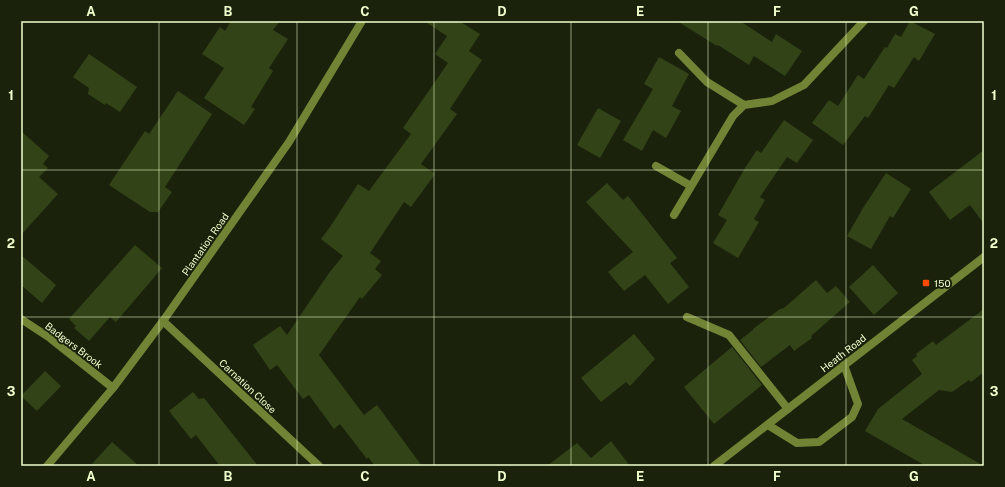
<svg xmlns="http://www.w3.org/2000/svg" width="1005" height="487" font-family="'Public Sans',sans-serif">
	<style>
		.building { fill: #324417 }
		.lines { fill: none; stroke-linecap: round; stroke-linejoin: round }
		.service { stroke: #718335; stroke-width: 8 }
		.minor { stroke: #718335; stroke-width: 8 }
		.tertiary { stroke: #718335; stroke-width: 8 }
		.grid { fill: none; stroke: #f0ffcd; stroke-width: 1; stroke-opacity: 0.55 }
		.poi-dot { fill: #f84a00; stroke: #1a220c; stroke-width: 1.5 }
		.labels { text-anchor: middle; stroke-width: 4; stroke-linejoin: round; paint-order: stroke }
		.street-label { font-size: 10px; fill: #f0ffcd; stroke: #1a220c }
		.poi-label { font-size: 10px; fill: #f0ffcd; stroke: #1a220c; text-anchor: start }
		.neatline { fill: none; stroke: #f0ffcd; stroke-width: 1.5 }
		.grid-label { font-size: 13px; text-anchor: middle; font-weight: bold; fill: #f0ffcd }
	</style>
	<rect width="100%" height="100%" fill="#1a220c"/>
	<path class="building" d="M 231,21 L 280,21 L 273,30 L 288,39 L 269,68 L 273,71 L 251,107 L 255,109 L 244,125 L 204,98 L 224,68 L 202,54 L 220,27 L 225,31 Z
		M 424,21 L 459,21 L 480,34 L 469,51 L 482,60 L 450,109 L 457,114 L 421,164 L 435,174 L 411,207 L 404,202 L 370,253 L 381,261 L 375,269 L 382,275 L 362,299 L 360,297 L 319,355 L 364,415 L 377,405 L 422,466 L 375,466 L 368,457 L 367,459 L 340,424 L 334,429 L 309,395 L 303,399 L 277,365 L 270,370 L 253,345 L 280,326 L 287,335 L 329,273 L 343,256 L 321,239 L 330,227 L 358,184 L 369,191 L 411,134 L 403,128 L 448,63 L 435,54 L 447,36 Z
		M 677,21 L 740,21 L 772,42 L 776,34 L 802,51 L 785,76 L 754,56 L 749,65 L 718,45 L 717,46 Z
		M 910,21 L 935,34 L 919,61 L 914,57 L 894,88 L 889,85 L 868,118 L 865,116 L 843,145 L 812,123 L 829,100 L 838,106 L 858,75 L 864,79 L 885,47 L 887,48 L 895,34 L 901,37 Z
		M 89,54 L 137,87 L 120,112 L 106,103 L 105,105 L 88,94 L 89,88 L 73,77 Z
		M 659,57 L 689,74 L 672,106 L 681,111 L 666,138 L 653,130 L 642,151 L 623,140 L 653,89 L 644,84 Z
		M 178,91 L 212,114 L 165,187 L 172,192 L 158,212 L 150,212 L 109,185 L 145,131 L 149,134 Z
		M 598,108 L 621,121 L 600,158 L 577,145 Z
		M 784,120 L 813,140 L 797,163 L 787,157 L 760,197 L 765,200 L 754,219 L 759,222 L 738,258 L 713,243 L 727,220 L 718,215 L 745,168 L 757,150 L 761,153 Z
		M 21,131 L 49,156 L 43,164 L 48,168 L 39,177 L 58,194 L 21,235 Z
		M 984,150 L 984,224 L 970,205 L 950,220 L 929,192 Z
		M 886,173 L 911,189 L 893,218 L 890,216 L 871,249 L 847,236 L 863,208 Z
		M 607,183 L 623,200 L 628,196 L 677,258 L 670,263 L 689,287 L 668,304 L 645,275 L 624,291 L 608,272 L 633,252 L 586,202 Z
		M 135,245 L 162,268 L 116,322 L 110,317 L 89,341 L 74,328 L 76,326 L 69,319 Z
		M 21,255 L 56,285 L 42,303 L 21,285 Z
		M 873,265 L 898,293 L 874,315 L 849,287 Z
		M 816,280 L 827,293 L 836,286 L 850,302 L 811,336 L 812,338 L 794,351 L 790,345 L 761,367 L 740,340 L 753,330 L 753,329 L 780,309 L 784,308 Z
		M 984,309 L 984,372 L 971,382 L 969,380 L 952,392 L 939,390 L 902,419 L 984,466 L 926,466 L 865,431 L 878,409 L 922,374 L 912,360 L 917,356 L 916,354 L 933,341 L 936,345 Z
		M 634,334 L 655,359 L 630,386 L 626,382 L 601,402 L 581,378 Z
		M 732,347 L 762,385 L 714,424 L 684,387 Z
		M 45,371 L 61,386 L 37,411 L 21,396 Z
		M 193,392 L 199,399 L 204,398 L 258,466 L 220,466 L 196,435 L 191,439 L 169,411 Z
		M 611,441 L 630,466 L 547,466 L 577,443 L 591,458 Z
		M 112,442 L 139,466 L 90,466 Z"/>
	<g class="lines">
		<path class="service" d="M 687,317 L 729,335 L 788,409"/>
		<path class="minor" d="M 679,53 L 707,82 L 744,105
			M 656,166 L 691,186
			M 674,215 L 733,116 L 744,105 L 772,101 L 804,85 L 864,21
			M 21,319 L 50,338 L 113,388
			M 163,321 L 319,466
			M 768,425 L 797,443 L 819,442 L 852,417 L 858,404 L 844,365"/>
		<path class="tertiary" d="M 47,466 L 113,388 L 163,321 L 289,142 L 362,21
			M 714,466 L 984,257"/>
	</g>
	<path class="grid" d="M 159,21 L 159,466M 297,21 L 297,466M 434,21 L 434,466M 571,21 L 571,466M 708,21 L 708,466M 846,21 L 846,466M 21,170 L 984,170M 21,317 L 984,317"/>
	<rect class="poi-dot" x="922" y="279" width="8" height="8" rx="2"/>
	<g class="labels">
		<g class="street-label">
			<text transform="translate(205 244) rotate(-55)" y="4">Plantation Road</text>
			<text transform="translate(74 345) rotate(37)" y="4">Badgers Brook</text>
			<text transform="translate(843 353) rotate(-38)" y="4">Heath Road</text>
			<text transform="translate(248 386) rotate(43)" y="4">Carnation Close</text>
		</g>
		<g class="poi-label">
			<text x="934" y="287">150</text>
		</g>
	</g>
	<rect width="1005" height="487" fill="none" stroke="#1a220c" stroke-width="44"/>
	<rect x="22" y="22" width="961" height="443" class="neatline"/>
	<g class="grid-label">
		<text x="91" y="16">A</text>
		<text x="228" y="16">B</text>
		<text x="365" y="16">C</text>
		<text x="502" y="16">D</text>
		<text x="640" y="16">E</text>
		<text x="777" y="16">F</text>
		<text x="914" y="16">G</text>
		<text x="11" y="100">1</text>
		<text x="994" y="100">1</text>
		<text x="11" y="248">2</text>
		<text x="994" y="248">2</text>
		<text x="11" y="396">3</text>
		<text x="994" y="396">3</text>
		<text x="91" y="481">A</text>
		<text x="228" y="481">B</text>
		<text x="365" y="481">C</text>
		<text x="502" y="481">D</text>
		<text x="640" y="481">E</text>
		<text x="777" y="481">F</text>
		<text x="914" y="481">G</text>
	</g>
</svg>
